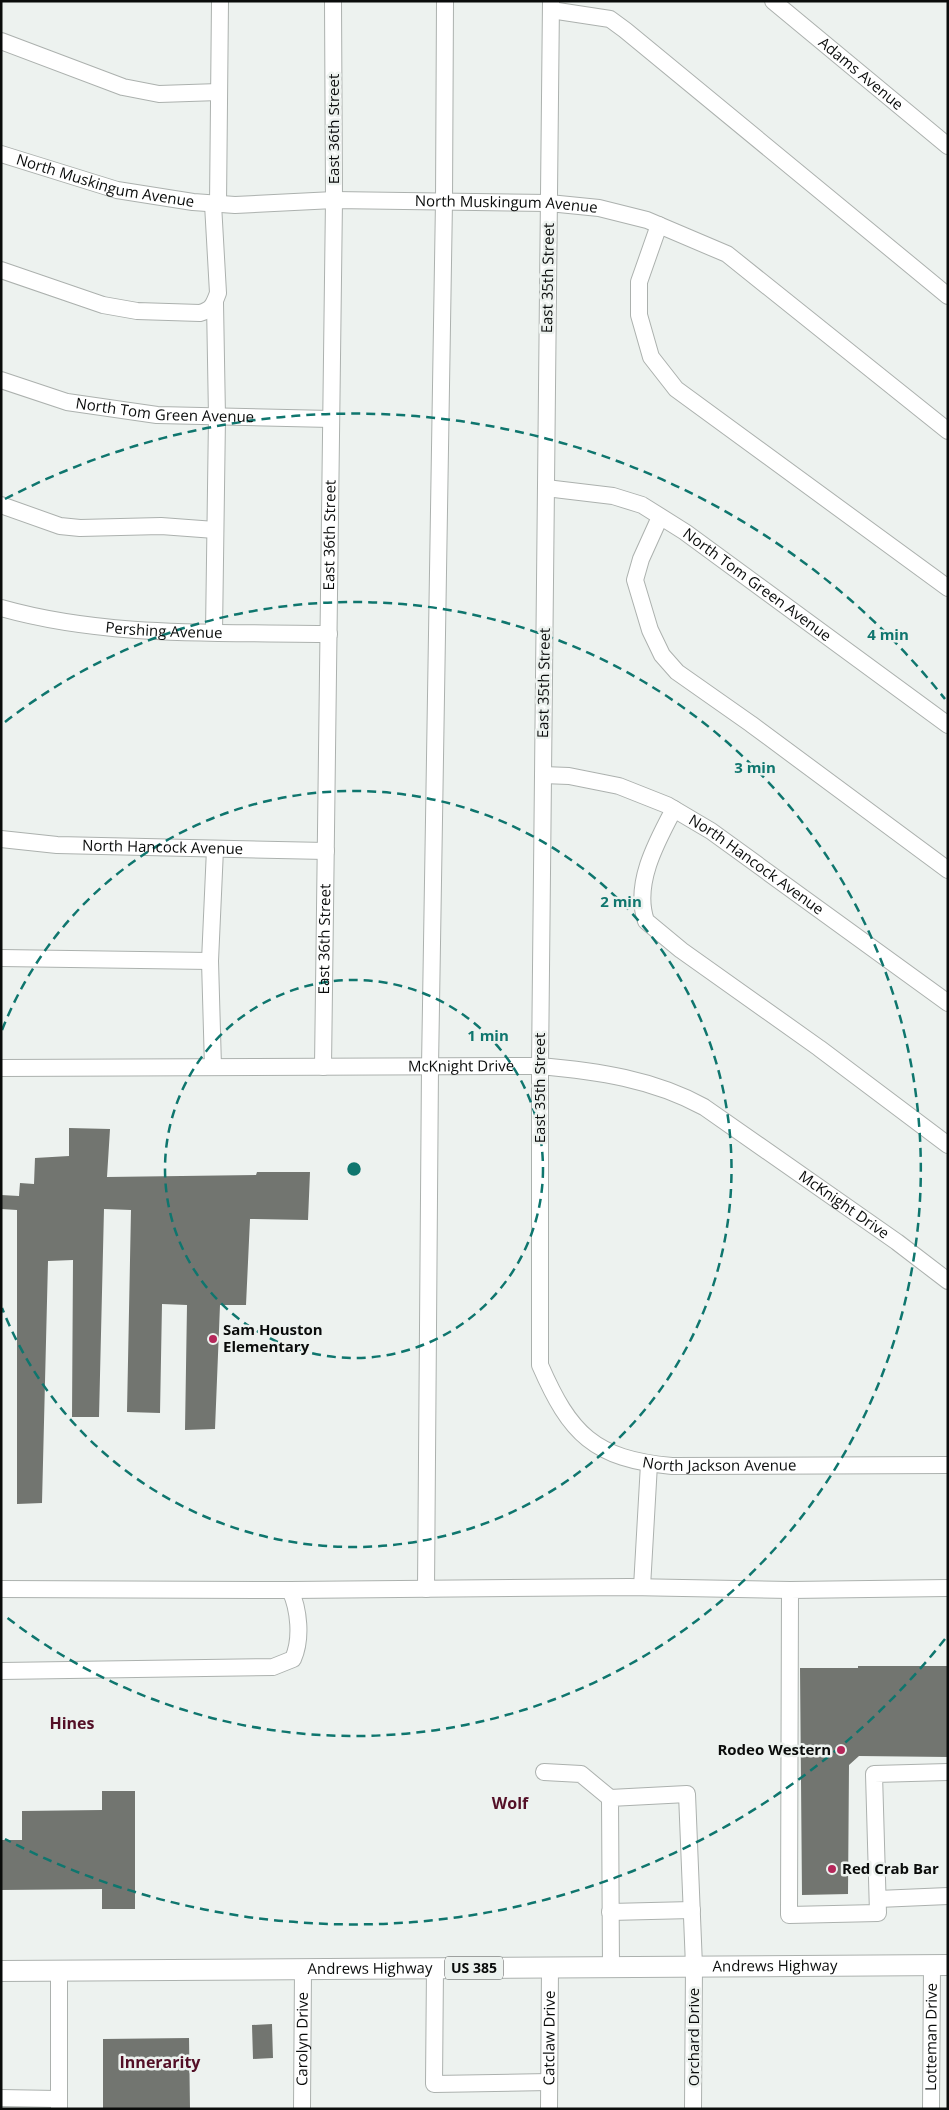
<svg xmlns="http://www.w3.org/2000/svg" width="949" height="2110" font-family="'Open Sans',sans-serif">
	<style>
		.building { fill: #727570 }
		.lines { fill: none; stroke-linecap: round; stroke-linejoin: round }
		.minor-casing { stroke: #acb1ae; stroke-width: 18 }
		.major-casing { stroke: #acb1ae; stroke-width: 22 }
		.minor { stroke: #fff; stroke-width: 16 }
		.major { stroke: #fff; stroke-width: 20 }
		.ring { fill: none; stroke: #0f766e; stroke-width: 2.5; stroke-dasharray: 9 6 }
		.poi-dot { fill: #b5275a; stroke: #edf2ef; stroke-width: 2 }
		.labels { text-anchor: middle; stroke-width: 5; stroke-linejoin: round; paint-order: stroke }
		.shield { fill: #edf2ef; stroke: #4e514f; stroke-width: 1 }
		.shield-label { font-size: 14px; font-weight: bold; fill: #0a0c0b }
		.street-label { font-size: 15px; fill: #0a0c0b; stroke: #edf2ef }
		.poi-label { font-size: 15px; font-weight: bold; fill: #0a0c0b; stroke: #edf2ef; text-anchor: start }
		.neighbourhood-label { font-size: 16px; font-weight: bold; fill: #530f26; stroke: #edf2ef }
		.centre { fill: #0f766e; stroke: #edf2ef; stroke-width: 2.5 }
		.ring-label { font-size: 15px; text-anchor: middle; font-weight: bold; fill: #0f766e; stroke: #edf2ef; stroke-width: 5; stroke-linejoin: round; paint-order: stroke }
	</style>
	<rect width="100%" height="100%" fill="#edf2ef"/>
	<path class="building" d="M 69,1128 L 110,1129 L 107,1177 L 256,1175 L 257,1172 L 310,1172 L 308,1220 L 250,1219 L 246,1305 L 220,1305 L 215,1429 L 185,1430 L 187,1305 L 162,1304 L 160,1413 L 127,1412 L 131,1210 L 104,1209 L 99,1417 L 72,1417 L 73,1260 L 48,1261 L 42,1503 L 17,1504 L 17,1210 L 1,1209 L 1,1195 L 19,1196 L 20,1183 L 34,1184 L 35,1158 L 69,1156 Z
		M 858,1666 L 948,1666 L 948,1757 L 859,1756 L 849,1765 L 848,1894 L 802,1895 L 800,1668 L 858,1668 Z
		M 102,1791 L 135,1791 L 135,1909 L 102,1909 L 102,1889 L 1,1890 L 1,1840 L 22,1840 L 22,1811 L 102,1810 Z
		M 272,2024 L 273,2058 L 253,2059 L 252,2025 Z
		M 189,2038 L 190,2109 L 103,2109 L 103,2039 Z"/>
	<g class="lines">
		<defs>
			<g id="minor">
				<path id="s1" d="M 551,1 L 540,1066 L 540,1365 C 570,1434 594,1459 672,1466 L 948,1465"/>
				<path id="s2" d="M 773,1 L 948,146"/>
				<path d="M 551,10 L 610,19 L 625,30 L 948,296"/>
				<path d="M 1,41 L 123,87 L 159,94 L 219,92"/>
				<path id="s3" d="M 1,154 L 117,190 L 193,202 L 235,205 L 334,200 L 549,203 L 599,208 L 647,220 L 727,254 L 948,431"/>
				<path d="M 218,204 L 220,1"/>
				<path d="M 659,225 L 639,282 L 639,315 L 651,357 L 676,389 L 948,588"/>
				<path d="M 1,270 L 103,305 L 137,311 L 200,313 C 212,310 214,304 218,293 L 213,204"/>
				<path id="s4" d="M 1,380 L 67,402 L 157,415 L 331,419"/>
				<path id="s5" d="M 546,488 L 613,496 L 642,505 L 685,532 L 948,725"/>
				<path d="M 1,505 L 60,526 L 80,528 L 161,526 L 215,530"/>
				<path d="M 660,517 L 641,559 L 635,580 L 650,630 L 662,655 L 677,672 L 751,724 L 948,870"/>
				<path id="s6" d="M 1,608 C 107,638 219,632 329,634"/>
				<path d="M 214,632 L 217,417 L 215,303"/>
				<path id="s7" d="M 543,775 L 569,776 L 619,786 L 667,805 L 711,831 L 948,1003"/>
				<path d="M 674,809 C 657,841 633,884 646,921 L 681,950 L 819,1048 L 948,1145"/>
				<path id="s8" d="M 1,839 L 57,845 L 326,851"/>
				<path d="M 1,958 L 210,961"/>
				<path d="M 213,1067 L 210,961 L 215,849"/>
				<path id="s9" d="M 323,1067 L 334,200 L 333,1"/>
				<path id="s10" d="M 1,1068 L 540,1066 C 597,1071 653,1079 704,1107 L 897,1242 L 948,1281"/>
				<path d="M 642,1587 L 649,1464"/>
				<path d="M 948,1588 L 790,1590 L 789,1915 L 878,1913 L 874,1774 L 948,1772"/>
				<path d="M 1,1589 L 290,1590 C 299,1609 302,1639 293,1659 L 273,1667 L 1,1671"/>
				<path d="M 426,1589 L 430,1067 L 444,201 L 445,1"/>
				<path d="M 290,1590 L 629,1587 L 790,1590"/>
				<path d="M 544,1772 L 581,1774 L 610,1798"/>
				<path d="M 878,1899 L 948,1896"/>
				<path d="M 610,1912 L 692,1910"/>
				<path d="M 611,1967 L 610,1798 L 687,1794 L 694,1966 L 693,2109"/>
				<path d="M 435,1968 L 434,2084 L 549,2082"/>
				<path d="M 1,2098 L 57,2099"/>
				<path d="M 59,2109 L 59,1971"/>
				<path id="s11" d="M 302,2109 L 303,1969"/>
				<path id="s12" d="M 549,2109 L 550,1967"/>
				<path id="s13" d="M 931,2109 L 932,1965"/>
			</g>
			<g id="major">
				<path id="s14" d="M 1,1971 L 948,1965"/>
			</g>
		</defs>
		<use href="#minor" class="minor-casing"/>
		<use href="#major" class="major-casing"/>
		<use href="#minor" class="minor"/>
		<use href="#major" class="major"/>
	</g>
	<g class="ring">
		<circle cx="354" cy="1169" r="189"/>
		<path d="M2 1030A378 378 0 1 1 2 1308"/>
		<path d="M5 722A567 567 0 1 1 5 1616"/>
		<path d="M945 1639A755 755 0 0 1 5 1839M5 499A755 755 0 0 1 945 699"/>
	</g>
	<g class="poi-dot">
		<circle cx="213" cy="1339" r="5"/>
		<circle cx="841" cy="1750" r="5"/>
		<circle cx="832" cy="1869" r="5"/>
	</g>
	<g class="labels">
		<rect class="shield" x="445" y="1956.5" width="58" height="23" rx="4"/>
		<g class="shield-label">
			<text x="474" y="1973">US 385</text>
		</g>
		<g class="street-label">
			<text dy="5" stroke="none"><textPath href="#s2" startOffset="114">Adams Avenue</textPath></text>
			<text transform="translate(334 129) rotate(-90)" y="5">East 36th Street</text>
			<text dy="5" stroke="none"><textPath href="#s3" startOffset="108">North Muskingum Avenue</textPath></text>
			<text dy="5" stroke="none"><textPath href="#s3" startOffset="512">North Muskingum Avenue</textPath></text>
			<text transform="translate(548 278) rotate(-89)" y="5">East 35th Street</text>
			<text dy="5" stroke="none"><textPath href="#s4" startOffset="168">North Tom Green Avenue</textPath></text>
			<text dy="5" stroke="none"><textPath href="#s9" startOffset="532">East 36th Street</textPath></text>
			<text dy="5" stroke="none"><textPath href="#s5" startOffset="238">North Tom Green Avenue</textPath></text>
			<text dy="5" stroke="none"><textPath href="#s6" startOffset="165">Pershing Avenue</textPath></text>
			<text transform="translate(544 683) rotate(-89)" y="5">East 35th Street</text>
			<text dy="5" stroke="none"><textPath href="#s8" startOffset="162">North Hancock Avenue</textPath></text>
			<text dy="5" stroke="none"><textPath href="#s7" startOffset="236">North Hancock Avenue</textPath></text>
			<text dy="5" stroke="none"><textPath href="#s9" startOffset="128">East 36th Street</textPath></text>
			<text dy="5" stroke="none"><textPath href="#s10" startOffset="460">McKnight Drive</textPath></text>
			<text transform="translate(540 1088) rotate(-90)" y="5">East 35th Street</text>
			<text dy="5" stroke="none"><textPath href="#s10" startOffset="880">McKnight Drive</textPath></text>
			<text dy="5" stroke="none"><textPath href="#s1" startOffset="1590">North Jackson Avenue</textPath></text>
			<text dy="5" stroke="none"><textPath href="#s14" startOffset="774">Andrews Highway</textPath></text>
			<text dy="5" stroke="none"><textPath href="#s14" startOffset="369">Andrews Highway</textPath></text>
			<text transform="translate(694 2037) rotate(-90)" y="5">Orchard Drive</text>
			<text dy="5" stroke="none"><textPath href="#s13" startOffset="72">Lotteman Drive</textPath></text>
			<text dy="5" stroke="none"><textPath href="#s12" startOffset="71">Catclaw Drive</textPath></text>
			<text dy="5" stroke="none"><textPath href="#s11" startOffset="70">Carolyn Drive</textPath></text>
		</g>
		<g class="poi-label">
			<text x="223" y="1335">Sam Houston<tspan x="223" dy="17">Elementary</tspan></text>
			<text x="831" y="1755" text-anchor="end">Rodeo Western</text>
			<text x="842" y="1874">Red Crab Bar</text>
		</g>
		<g class="neighbourhood-label">
			<text x="72" y="1729">Hines</text>
			<text x="510" y="1809">Wolf</text>
			<text x="160" y="2068">Innerarity</text>
		</g>
	</g>
	<circle cx="354" cy="1169" r="8" class="centre"/>
	<g class="ring-label">
		<text x="888" y="640">4 min</text>
		<text x="755" y="773">3 min</text>
		<text x="621" y="907">2 min</text>
		<text x="488" y="1041">1 min</text>
	</g>
	<rect width="949" height="2110" fill="none" stroke="#0a0c0b" stroke-width="5"/>
</svg>
